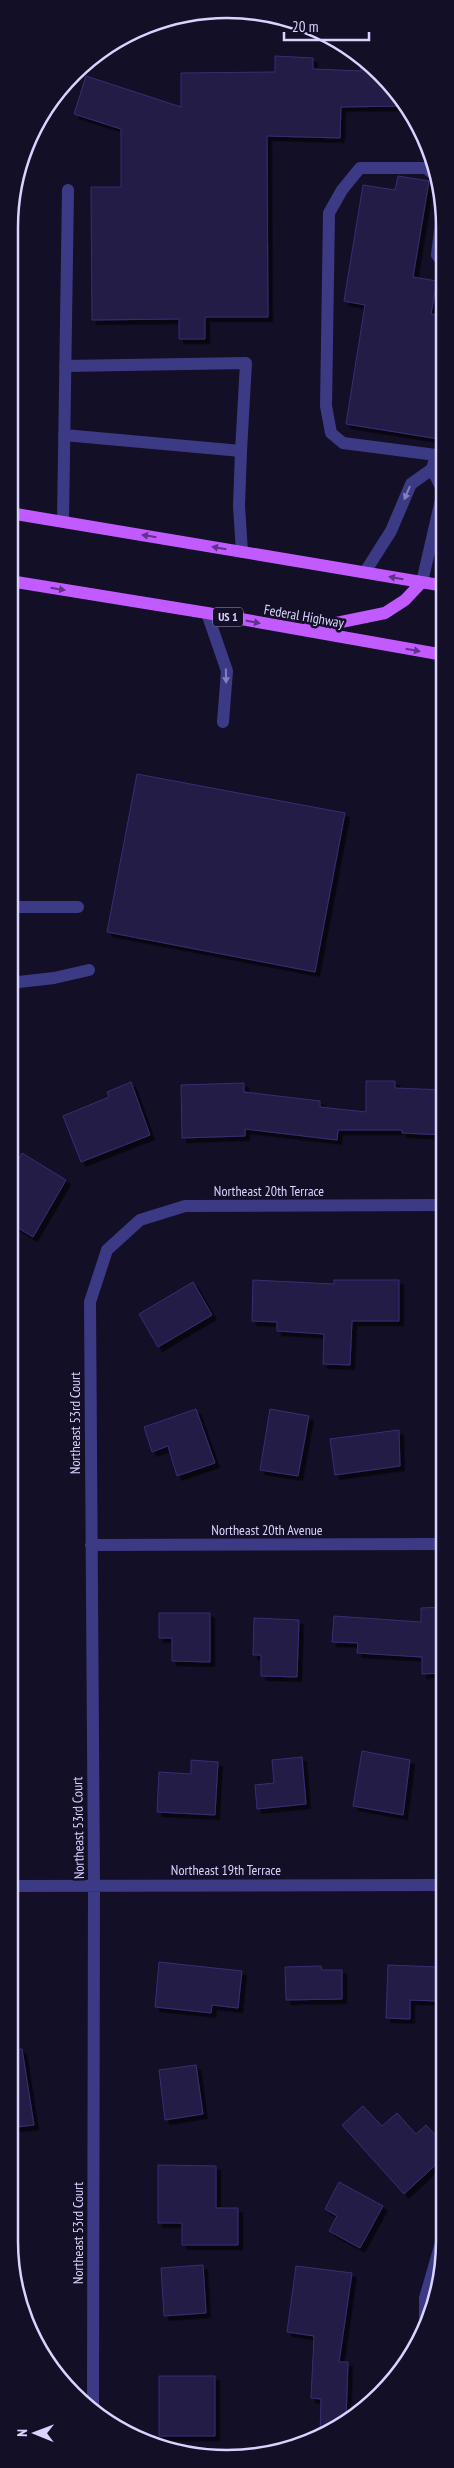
<svg xmlns="http://www.w3.org/2000/svg" width="454" height="2468" font-family="'PT Sans Narrow',sans-serif">
	<style>
		.building { fill: #241b47; stroke: #3b2d73; filter: url(#shadow) }
		.lines { fill: none; stroke-linecap: round; stroke-linejoin: round }
		.lane { stroke: #3d3a85; stroke-width: 12 }
		.street { stroke: #3d3a85; stroke-width: 12 }
		.primary { stroke: #c25bff; stroke-width: 12 }
		.oneway { fill: #837fbc }
		.oneway2 { fill: #623188 }
		.labels { text-anchor: middle; stroke-width: 5; stroke-linejoin: round; paint-order: stroke }
		.shield { fill: #130f26; stroke: #9e99be; stroke-width: 1 }
		.shield-label { font-size: 12px; font-weight: bold; fill: #d9d4ff }
		.street-label { font-size: 14px; fill: #d9d4ff; stroke: #130f26 }
		.rim { fill: none; stroke: #d9d4ff; stroke-width: 2.5 }
	</style>
	<defs>
		<filter id="shadow"><feDropShadow dx="4.5" dy="4.5" stdDeviation="0" flood-color="#0009"/></filter>
	</defs>
	<rect width="100%" height="100%" fill="#130f26"/>
	<path class="building" d="M 275,56 L 313,58 L 313,69 L 361,71 L 361,58 L 382,73 L 404,106 L 341,107 L 340,138 L 267,136 L 268,317 L 205,317 L 205,339 L 179,339 L 179,319 L 92,320 L 91,187 L 121,187 L 121,129 L 74,114 L 86,76 L 181,107 L 181,73 L 275,72 Z
		M 398,176 L 429,181 L 413,277 L 437,281 L 431,314 L 445,316 L 445,440 L 346,424 L 365,305 L 344,301 L 363,185 L 395,190 Z
		M 137,774 L 345,813 L 315,972 L 107,932 Z
		M 366,1081 L 395,1081 L 395,1088 L 444,1090 L 443,1135 L 402,1133 L 402,1130 L 338,1130 L 337,1140 L 245,1129 L 245,1136 L 182,1138 L 181,1085 L 244,1083 L 244,1092 L 320,1101 L 320,1107 L 366,1112 Z
		M 131,1082 L 150,1135 L 81,1162 L 63,1116 L 109,1097 L 107,1092 Z
		M 22,1153 L 66,1180 L 33,1237 L 10,1223 L 10,1174 Z
		M 253,1280 L 334,1284 L 334,1280 L 399,1280 L 399,1321 L 352,1321 L 350,1365 L 323,1364 L 324,1334 L 277,1331 L 277,1322 L 252,1321 Z
		M 193,1282 L 212,1315 L 158,1347 L 139,1314 Z
		M 196,1409 L 215,1463 L 177,1476 L 168,1446 L 152,1452 L 144,1427 Z
		M 270,1409 L 309,1416 L 298,1476 L 260,1470 Z
		M 399,1430 L 400,1466 L 335,1475 L 330,1439 Z
		M 444,1607 L 444,1673 L 422,1674 L 422,1657 L 357,1653 L 358,1643 L 332,1642 L 334,1616 L 421,1622 L 421,1608 Z
		M 159,1613 L 210,1613 L 210,1662 L 172,1661 L 172,1638 L 159,1638 Z
		M 254,1618 L 299,1620 L 297,1677 L 261,1676 L 261,1655 L 253,1655 Z
		M 362,1751 L 410,1760 L 403,1815 L 353,1806 Z
		M 302,1757 L 306,1804 L 257,1809 L 255,1785 L 274,1783 L 272,1760 Z
		M 191,1760 L 218,1762 L 215,1815 L 157,1812 L 159,1772 L 191,1774 Z
		M 159,1962 L 242,1971 L 238,2008 L 212,2005 L 211,2013 L 155,2007 Z
		M 388,1965 L 438,1967 L 437,2001 L 410,2000 L 410,2019 L 386,2018 Z
		M 321,1966 L 322,1970 L 342,1970 L 342,1999 L 286,2000 L 285,1967 Z
		M 22,2049 L 34,2125 L 9,2128 L 9,2050 Z
		M 196,2065 L 203,2114 L 165,2120 L 159,2070 Z
		M 363,2106 L 382,2126 L 397,2113 L 416,2134 L 426,2125 L 444,2144 L 443,2158 L 404,2194 L 342,2125 Z
		M 158,2165 L 216,2166 L 216,2208 L 238,2208 L 238,2245 L 182,2245 L 182,2223 L 158,2223 Z
		M 339,2182 L 383,2206 L 360,2248 L 329,2231 L 337,2216 L 325,2209 Z
		M 203,2265 L 206,2313 L 164,2316 L 161,2268 Z
		M 296,2266 L 352,2273 L 339,2362 L 348,2362 L 346,2420 L 320,2435 L 321,2399 L 311,2398 L 314,2336 L 287,2332 Z
		M 159,2376 L 215,2376 L 215,2436 L 159,2436 Z"/>
	<g class="lines">
		<path class="lane" d="M 443,205 L 437,255 L 445,265
			M 65,366 L 246,363 L 241,451
			M 64,435 L 241,451 L 239,506 L 242,552
			M 432,469 L 436,455 L 343,443 L 331,433 L 326,406 L 329,213 L 342,190 L 360,168 L 426,168 L 436,176
			M 63,521 L 68,190
			M 365,572 L 391,531 L 411,484 L 432,469 L 443,491 L 422,582
			M 207,613 L 227,671 L 223,722
			M 10,907 L 78,907
			M 10,983 L 54,978 L 89,970"/>
		<path class="street" d="M 91,1545 L 444,1544
			M 9,1886 L 444,1885
			M 425,2330 L 425,2298 L 443,2236
			M 93,2409 L 94,1884 L 90,1302 L 107,1250 L 140,1220 L 185,1206 L 444,1205"/>
		<path class="primary" d="M 10,513 L 445,586
			M 10,581 L 207,613 L 444,655
			M 307,629 L 385,613 L 405,600 L 422,582"/>
	</g>
	<defs><path id="oneway-solid" d="M-6-.8H1V-3.2L6.5 0L1 3.2V.8H-6Z" transform="scale(1.25)"/></defs>
	<g class="oneway">
		<use href="#oneway-solid" transform="translate(407 493) rotate(113)"/>
		<use href="#oneway-solid" transform="translate(226 676) rotate(89)"/>
	</g>
	<g class="oneway2">
		<use href="#oneway-solid" transform="translate(149 536) rotate(-171)"/>
		<use href="#oneway-solid" transform="translate(219 548) rotate(-170)"/>
		<use href="#oneway-solid" transform="translate(396 578) rotate(-170)"/>
		<use href="#oneway-solid" transform="translate(58 589) rotate(9)"/>
		<use href="#oneway-solid" transform="translate(253 622) rotate(11)"/>
		<use href="#oneway-solid" transform="translate(413 650) rotate(10)"/>
	</g>
	<g class="labels">
		<rect class="shield" x="213" y="607.5" width="30" height="19" rx="4"/>
		<g class="shield-label">
			<text x="228" y="621">US 1</text>
		</g>
		<g class="street-label">
			<text transform="translate(304 616) rotate(10)" y="5">Federal Highway</text>
			<text x="269" y="1196">Northeast 20th Terrace</text>
			<text transform="translate(75 1423) rotate(-90)" y="5">Northeast 53rd Court</text>
			<text x="267" y="1535">Northeast 20th Avenue</text>
			<text transform="translate(78 1828) rotate(-91)" y="5">Northeast 53rd Court</text>
			<text x="226" y="1875">Northeast 19th Terrace</text>
			<text transform="translate(78 2233) rotate(-90)" y="5">Northeast 53rd Court</text>
		</g>
	</g>
	<path d="M0 0H454V2468H0ZM227 18H227A209 209 0 0 1 436 227V2241A209 209 0 0 1 227 2450H227A209 209 0 0 1 18 2241V227A209 209 0 0 1 227 18Z" fill="#130f26" fill-rule="evenodd"/>
	<path class="rim" d="M227 18H227A209 209 0 0 1 436 227V2241A209 209 0 0 1 227 2450H227A209 209 0 0 1 18 2241V227A209 209 0 0 1 227 18Z"/>
	<g transform="translate(35 2433) rotate(271)" stroke="#130f26" stroke-width="4" paint-order="stroke">
	<path d="M0-4L9 19L0 12L-9 19Z" fill="#d9d4ff"/>
	<text y="-8" font-size="14" font-weight="bold" text-anchor="middle" fill="#d9d4ff">N</text>
	</g>
	<path d="M284 32v8h85v-8" fill="none" stroke="#d9d4ff" stroke-width="2.5"/>
	<text x="292" y="32" font-size="15" fill="#d9d4ff" stroke="#130f26" stroke-width="4" paint-order="stroke">20 m</text>
</svg>
